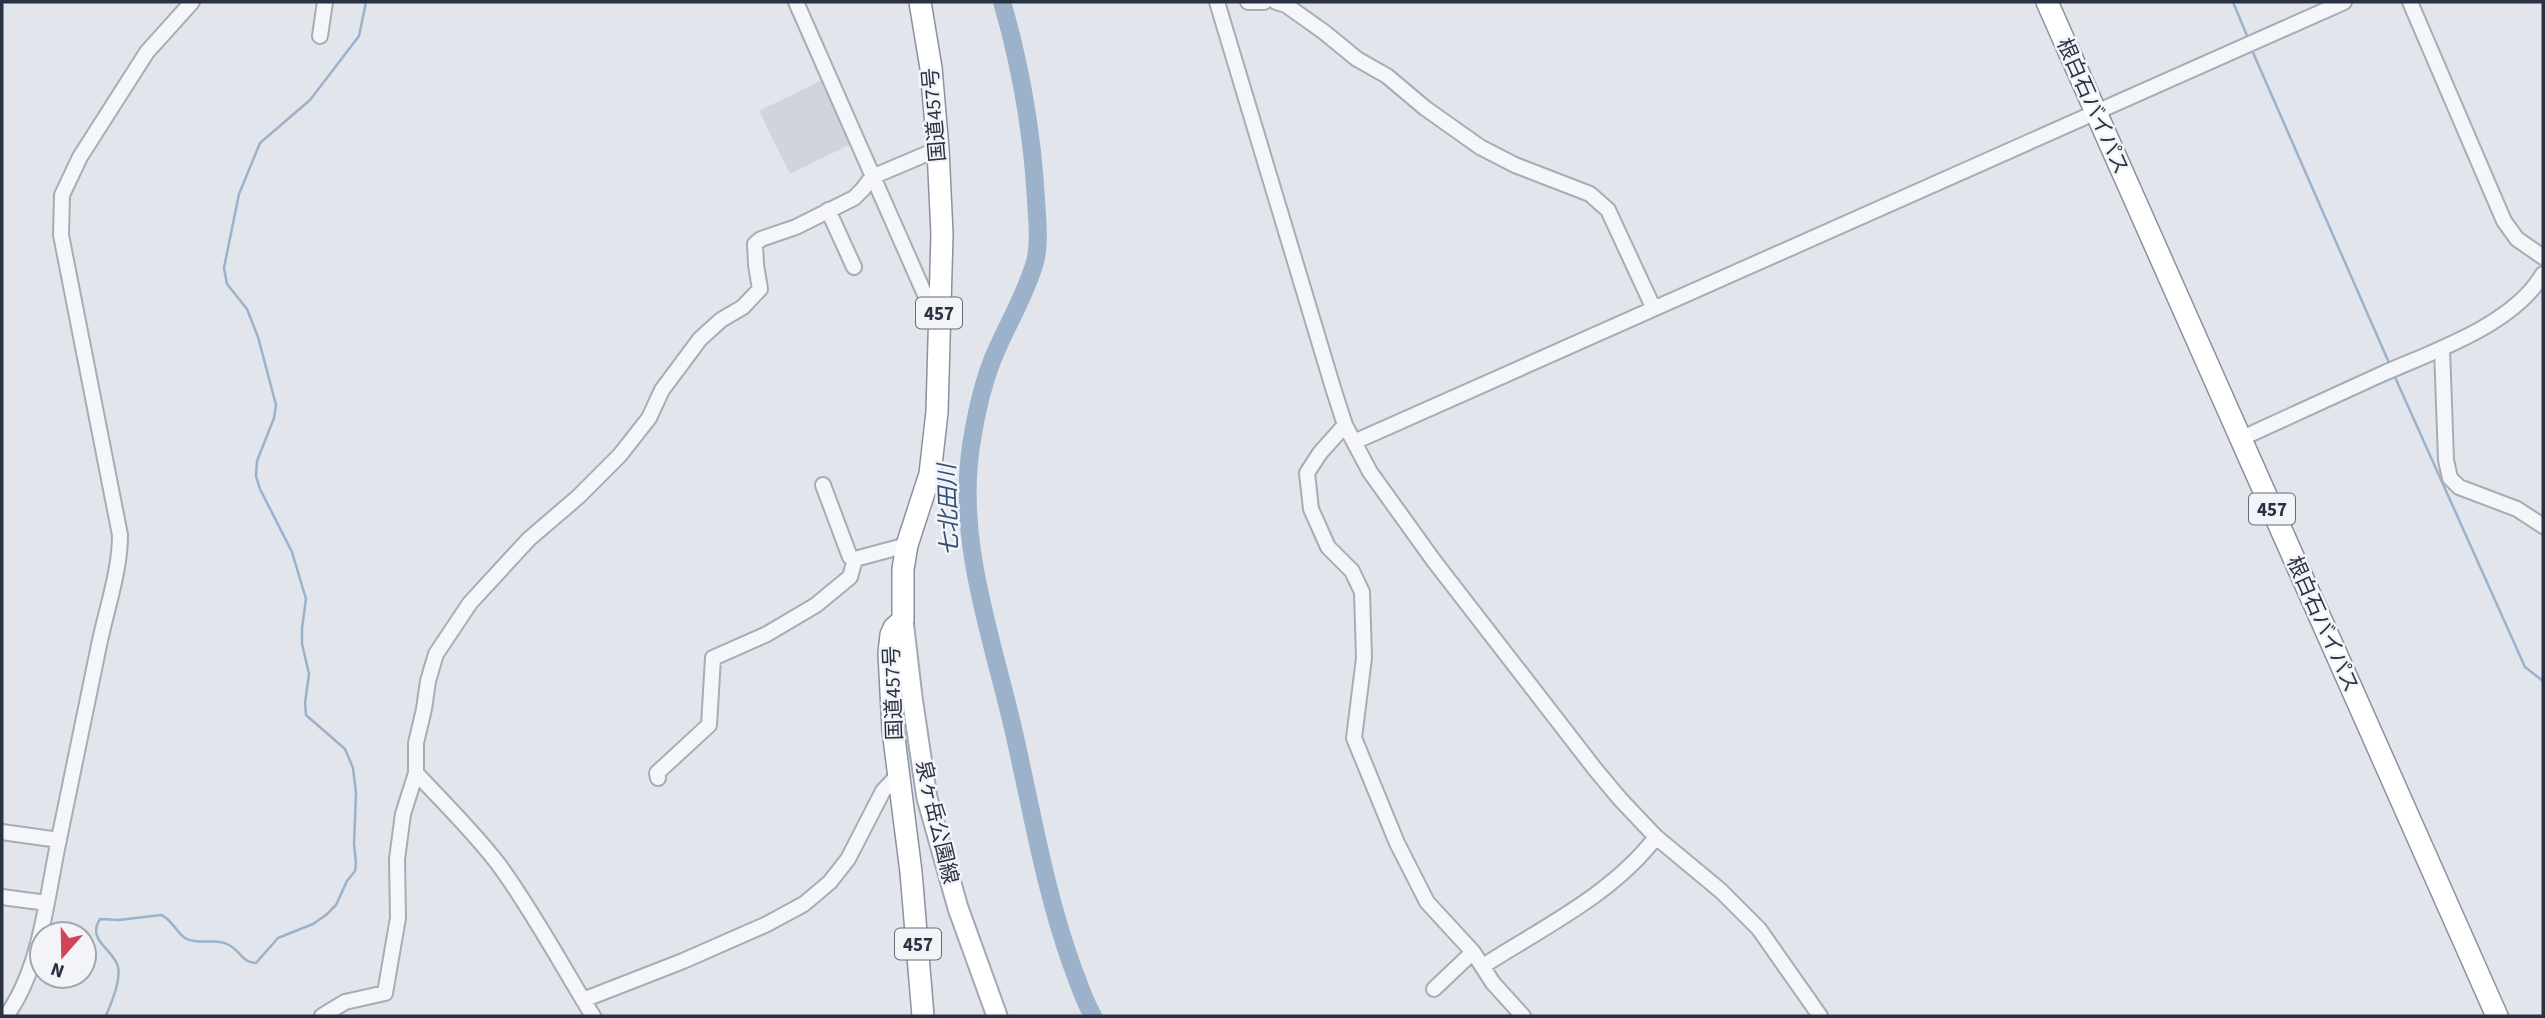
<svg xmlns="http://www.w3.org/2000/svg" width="2545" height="1018" font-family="'Source Sans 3','Noto Sans JP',sans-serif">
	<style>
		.built { fill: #d0d4dd }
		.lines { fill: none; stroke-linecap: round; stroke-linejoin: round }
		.stream { stroke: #9cb2cb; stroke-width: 2.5 }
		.river { stroke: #9cb2cb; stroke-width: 18 }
		.minor-casing { stroke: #a7acb5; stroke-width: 18 }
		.major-casing { stroke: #a1a9b7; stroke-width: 23 }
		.highway-casing { stroke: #8992a2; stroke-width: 24 }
		.minor { stroke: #f5f6f9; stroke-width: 14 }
		.major { stroke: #fff; stroke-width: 19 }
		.highway { stroke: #fff; stroke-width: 21 }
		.labels { text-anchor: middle; stroke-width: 5; stroke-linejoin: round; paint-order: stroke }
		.shield { fill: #f2f4f8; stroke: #656c79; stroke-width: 2 }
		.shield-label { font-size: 19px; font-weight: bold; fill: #293243 }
		.street-label { font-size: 21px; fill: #293243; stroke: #f2f4f8 }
		.water-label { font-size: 23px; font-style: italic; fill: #325078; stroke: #f2f4f8 }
	</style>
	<rect width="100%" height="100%" fill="#e2e5eb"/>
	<path class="built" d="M 822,80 L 853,143 L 790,174 L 759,111 Z"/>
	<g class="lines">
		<path class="stream" d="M 2233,2 L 2248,38
			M 2251,48 L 2390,365
			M 2394,375 L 2525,667 L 2543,681
			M 106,1016 C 111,1003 121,982 118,967 C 114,949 86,941 100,919 L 119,920 L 161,915 C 172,919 176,932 185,938 C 198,946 216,937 229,945 C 241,951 242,963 256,963 L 278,938 L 313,924 L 326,915 L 336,905 L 347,881 L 355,871 L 356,863 L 354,844 L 356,793 L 353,768 L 345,749 L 306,715 L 305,703 L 309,674 L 302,644 L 302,628 L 306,599 L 292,552 L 260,489 L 256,476 L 257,461 L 274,418 L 276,405 L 258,337 L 247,309 L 227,284 L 224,268 L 239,194 L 260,143 L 310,100 L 359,36 L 366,2"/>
		<path class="river" d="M 1002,2 C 1021,67 1032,132 1036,199 C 1037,220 1040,242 1035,262 C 1026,293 1010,320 997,349 C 983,380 976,413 971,446 C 956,545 994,642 1015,737 C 1032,812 1045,890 1071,963 C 1078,981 1083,999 1093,1016"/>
		<defs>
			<path id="minor" d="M 796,2 L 930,306 L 939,312
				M 1217,2 L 1334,391 L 1345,425 L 1370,472 L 1434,561 L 1595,769 L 1620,799 L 1656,837 L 1721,891 L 1759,929 L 1820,1016
				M 1248,2 L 1264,2
				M 1276,2 L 1286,5 L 1324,32 L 1357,59 L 1387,76 L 1425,108 L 1480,147 L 1515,165 L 1590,194 L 1608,210 L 1653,307
				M 2410,2 L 2504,221 L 2517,239 L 2543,257
				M 320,36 L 325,2
				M 828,210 L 854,267
				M 2442,348 L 2446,460 L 2450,478 L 2459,487 L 2517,509 L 2543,526
				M 1345,425 L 1320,453 L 1307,473 L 1311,509 L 1328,547 L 1352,571 L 1362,592 L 1364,658 L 1354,738 L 1397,843 L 1427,902 L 1473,952 L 1493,983 L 1523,1016
				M 2240,439 C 2287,417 2335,396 2382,374 C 2434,351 2513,325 2543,274
				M 1354,442 L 2344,2
				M 823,485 L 850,557 L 855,559 L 907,545
				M 416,773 C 444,803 474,832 499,865 C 534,913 562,966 593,1016
				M 658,778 L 657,773 L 709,725 L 713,658 L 767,634 L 816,605 L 850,577 L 855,559
				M 2,832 L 59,840
				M 2,897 L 47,903
				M 1483,966 C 1542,928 1613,894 1656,837
				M 1434,989 L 1473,952
				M 583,1000 L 683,961 L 765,925 L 804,904 L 830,882 L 848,859 L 883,791 L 899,774
				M 6,1016 C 41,969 47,895 59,839 C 72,776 85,713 98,650 C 105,613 120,573 120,535 L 61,235 L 62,195 L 80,157 L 147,52 L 192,2
				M 322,1016 L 345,1002 L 385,993 L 398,918 L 397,859 L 403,814 L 416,773 L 416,743 L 424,709 L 428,681 L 436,654 L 470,603 L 529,539 L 578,497 L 620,455 L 649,418 L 662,390 L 700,339 L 721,320 L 743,307 L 760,289 L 756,265 L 755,244 L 761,239 L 796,227 L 854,198 L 863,189 L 872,177 L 938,149"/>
			<path id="major" d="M 903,620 L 912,697 L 927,798 L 958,908 L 997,1016"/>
			<path id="highway" d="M 920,2 L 931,68 L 938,149 L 942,234 L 937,412 L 930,474 L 907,545 L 903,569 L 903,620 L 894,628 L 891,635 L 889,653 L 893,730 L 911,872 L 923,1016
				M 2047,2 L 2497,1016"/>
		</defs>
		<use href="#minor" class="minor-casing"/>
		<use href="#major" class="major-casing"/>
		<use href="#highway" class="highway-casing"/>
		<use href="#minor" class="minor"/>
		<use href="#major" class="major"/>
		<use href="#highway" class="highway"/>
	</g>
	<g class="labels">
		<g class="shield">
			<rect x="916" y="297.5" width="46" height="31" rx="5"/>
			<rect x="2249" y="493.5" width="46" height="31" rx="5"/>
			<rect x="895" y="928.5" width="46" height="31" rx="5"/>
		</g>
		<g class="shield-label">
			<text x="939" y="320">457</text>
			<text x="2272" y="516">457</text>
			<text x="918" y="951">457</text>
		</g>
		<g class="street-label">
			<text transform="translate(2093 106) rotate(66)" y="7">根白石バイパス</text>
			<text transform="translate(934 115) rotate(-95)" y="7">国道457号</text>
			<text transform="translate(2323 624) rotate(66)" y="7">根白石バイパス</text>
			<text transform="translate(893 693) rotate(-92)" y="7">国道457号</text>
			<text transform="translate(937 822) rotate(77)" y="7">泉ヶ岳公園線</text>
		</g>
		<g class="water-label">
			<text transform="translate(948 510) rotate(-92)" y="8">七北田川</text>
		</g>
	</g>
	<rect width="2545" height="1018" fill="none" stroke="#293243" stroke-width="7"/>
	<g transform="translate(63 955) rotate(200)"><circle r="33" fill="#f2f4f8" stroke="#a2a6b0" stroke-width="2"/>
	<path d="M0-5L12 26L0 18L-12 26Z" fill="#d24458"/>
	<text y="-10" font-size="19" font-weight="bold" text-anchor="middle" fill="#293243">N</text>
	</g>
</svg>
